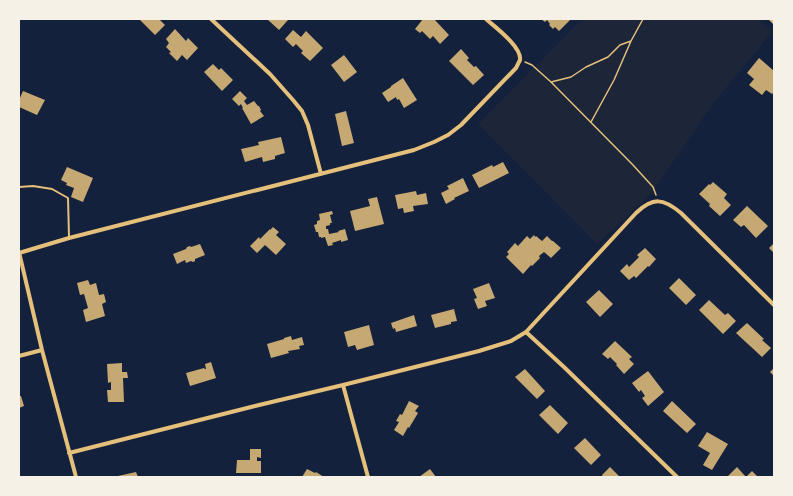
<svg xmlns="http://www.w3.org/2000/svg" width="793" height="496" font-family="'Exo 2',sans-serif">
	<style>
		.green { fill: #1d2539 }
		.building { fill: #c6a872 }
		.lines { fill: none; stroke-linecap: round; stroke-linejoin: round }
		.path { stroke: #e5c07b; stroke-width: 1.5 }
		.service { stroke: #e5c07b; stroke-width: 2 }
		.minor { stroke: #e5c07b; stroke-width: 4 }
	</style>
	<rect width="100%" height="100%" fill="#14213d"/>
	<path class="green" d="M 582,19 L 758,19 L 772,32 L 712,105 L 652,193 L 597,244 L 478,124 Z"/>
	<path class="building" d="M 139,19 L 159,19 L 165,25 L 155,35 Z
		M 267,19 L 287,19 L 288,20 L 279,30 Z
		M 423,19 L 434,19 L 449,35 L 440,44 L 433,36 L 430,39 L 422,31 L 420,33 L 415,29 Z
		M 541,19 L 569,19 L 570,20 L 559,31 L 555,27 L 553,29 L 549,25 L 550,24 L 547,20 L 545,22 Z
		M 175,29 L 186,41 L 188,38 L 198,48 L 187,60 L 182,55 L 177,61 L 169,53 L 171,52 L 166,47 L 169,43 L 166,39 Z
		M 293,30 L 301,37 L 306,31 L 323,48 L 310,61 L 301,53 L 303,51 L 296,44 L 293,47 L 285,39 Z
		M 461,49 L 469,58 L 467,60 L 474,67 L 476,66 L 484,75 L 473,85 L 449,61 Z
		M 344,55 L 357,72 L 344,82 L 331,65 Z
		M 759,58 L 774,71 L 774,92 L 772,94 L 766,90 L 762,95 L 749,85 L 754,79 L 747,73 Z
		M 213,64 L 219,70 L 221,68 L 233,80 L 222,91 L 204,72 Z
		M 403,78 L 417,100 L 404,108 L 399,99 L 397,100 L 396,97 L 388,102 L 382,93 L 391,87 L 391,86 Z
		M 23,91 L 45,100 L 37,115 L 19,107 L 19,100 Z
		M 240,91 L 247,98 L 244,101 L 247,105 L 254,101 L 258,106 L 259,106 L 261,110 L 260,111 L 264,116 L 251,124 L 242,108 L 243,108 L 241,104 L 239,106 L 232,99 Z
		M 346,111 L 354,143 L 342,146 L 335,114 Z
		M 281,137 L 285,153 L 275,156 L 275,159 L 263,162 L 262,157 L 245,162 L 241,149 L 259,145 L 258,142 Z
		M 503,162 L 509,173 L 479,188 L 472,175 L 492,165 L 493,167 Z
		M 67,167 L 93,178 L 83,202 L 71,197 L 74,188 L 66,185 L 67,183 L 61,180 Z
		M 463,178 L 469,191 L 454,198 L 455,199 L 446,204 L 441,193 L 449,189 L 447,186 Z
		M 713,182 L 727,194 L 724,198 L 731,205 L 720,216 L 709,206 L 710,204 L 699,194 L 709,184 L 710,185 Z
		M 416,191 L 417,195 L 426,193 L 428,204 L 413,206 L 414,211 L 404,213 L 403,208 L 398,209 L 395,195 Z
		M 377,197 L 384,224 L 355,231 L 350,211 L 370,206 L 368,199 Z
		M 747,206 L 768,226 L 756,238 L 744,225 L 741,227 L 733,220 Z
		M 332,211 L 333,214 L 330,215 L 332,223 L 330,223 L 330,225 L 326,226 L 326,229 L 328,229 L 329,234 L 339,232 L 338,231 L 345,229 L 348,240 L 341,242 L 341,240 L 332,243 L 333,245 L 328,246 L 325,237 L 321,238 L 321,237 L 319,237 L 318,232 L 316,232 L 314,225 L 317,224 L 317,221 L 320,220 L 319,214 Z
		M 273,227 L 279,232 L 276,235 L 286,244 L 276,255 L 265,245 L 257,253 L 250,246 L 259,237 L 260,239 L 270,229 L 270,230 Z
		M 534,235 L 535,237 L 536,236 L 542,241 L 547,236 L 552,241 L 553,241 L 561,248 L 551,258 L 544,252 L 539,256 L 540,258 L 532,266 L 531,265 L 523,274 L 506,257 L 509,254 L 507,252 L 515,243 L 518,246 L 527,236 L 530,239 Z
		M 774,243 L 774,253 L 769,248 Z
		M 200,244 L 205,255 L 195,259 L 195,261 L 193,262 L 191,261 L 186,263 L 185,260 L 177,264 L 173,254 L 186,249 L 187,247 L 190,246 L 191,247 Z
		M 645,248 L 656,259 L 649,267 L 648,266 L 636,278 L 634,276 L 629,280 L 620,271 L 627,264 L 629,267 L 639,257 L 637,255 Z
		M 679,278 L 696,295 L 686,305 L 669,288 Z
		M 88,280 L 90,285 L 96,283 L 99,295 L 104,294 L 106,302 L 102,304 L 105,316 L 86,322 L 83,310 L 88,308 L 84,294 L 80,295 L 77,283 Z
		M 489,283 L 495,298 L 485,301 L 487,306 L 478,309 L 474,299 L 477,298 L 473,289 Z
		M 599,290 L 613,304 L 600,317 L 586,302 Z
		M 709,300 L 725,315 L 728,313 L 736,321 L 723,334 L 699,310 Z
		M 454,309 L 457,321 L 451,322 L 451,324 L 435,328 L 431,315 Z
		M 414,315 L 417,326 L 396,332 L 395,328 L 393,329 L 391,323 Z
		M 747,323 L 764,339 L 762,340 L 771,348 L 762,357 L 736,333 Z
		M 369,325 L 374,345 L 357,350 L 355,345 L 348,347 L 344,332 Z
		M 291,336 L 292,340 L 302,337 L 304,345 L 299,346 L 300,349 L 288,351 L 289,353 L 271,358 L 267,344 L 284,339 L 284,338 Z
		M 615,341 L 632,357 L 629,359 L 634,364 L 624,374 L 616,365 L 617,364 L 610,357 L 608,359 L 602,354 Z
		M 211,362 L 216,378 L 190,386 L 186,373 L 204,368 L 205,369 L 206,369 L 205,364 Z
		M 122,363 L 122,372 L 127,372 L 128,378 L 123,378 L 124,402 L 108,402 L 107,390 L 111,390 L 111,382 L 108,383 L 107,364 Z
		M 774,368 L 774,376 L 770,372 Z
		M 525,369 L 545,391 L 537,399 L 515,377 Z
		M 648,371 L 664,392 L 648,406 L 642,398 L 645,396 L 641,390 L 639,392 L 632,383 Z
		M 19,396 L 21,396 L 24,406 L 19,408 Z
		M 409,401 L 419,406 L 415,411 L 418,413 L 409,428 L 408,427 L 403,436 L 394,430 L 399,422 L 396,421 L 400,414 L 402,415 Z
		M 672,401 L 696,424 L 687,433 L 663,411 Z
		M 550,405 L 568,423 L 558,434 L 539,415 Z
		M 707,432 L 728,444 L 712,470 L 703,465 L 710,453 L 698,446 Z
		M 585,438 L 601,455 L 591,465 L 574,448 Z
		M 250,449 L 261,449 L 261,458 L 257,457 L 257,461 L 261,461 L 261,473 L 236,473 L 237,460 L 250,460 Z
		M 610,467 L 620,477 L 603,477 L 602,475 Z
		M 737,467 L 746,477 L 752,471 L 758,477 L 729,477 L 728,476 Z
		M 307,469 L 315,473 L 316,472 L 324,477 L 302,477 Z
		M 430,469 L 436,477 L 419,477 Z
		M 136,472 L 138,477 L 118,477 L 118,476 Z"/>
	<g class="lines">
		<path class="path" d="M 525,62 L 532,65 L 551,82 L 633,165 L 653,187 L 656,195
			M 551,82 L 571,77 L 586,67 L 608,57 L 620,45 L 631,41 L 643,19
			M 591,122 L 614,80 L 631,41"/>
		<path class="service" d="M 19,187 L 33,186 L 52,189 L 68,198 L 69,237"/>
		<path class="minor" d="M 211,19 L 270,74 L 293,100 L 302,111 L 308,125 L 321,174
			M 771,19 L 774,22
			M 19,252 L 42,350 L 76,477
			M 19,253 L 69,238 L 414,150 L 434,142 L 448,135 L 461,125 L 516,68 C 517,66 519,62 520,60 C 522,47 495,27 486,19
			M 526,332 L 565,368 L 677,477
			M 19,356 L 42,350
			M 343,385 L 368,477
			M 69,453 L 255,406 L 343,385 L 479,351 L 511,341 L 526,332 L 636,213 C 653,197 663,198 681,213 L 774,305"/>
	</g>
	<rect width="793" height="496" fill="none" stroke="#f6f1e7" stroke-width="40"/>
</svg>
